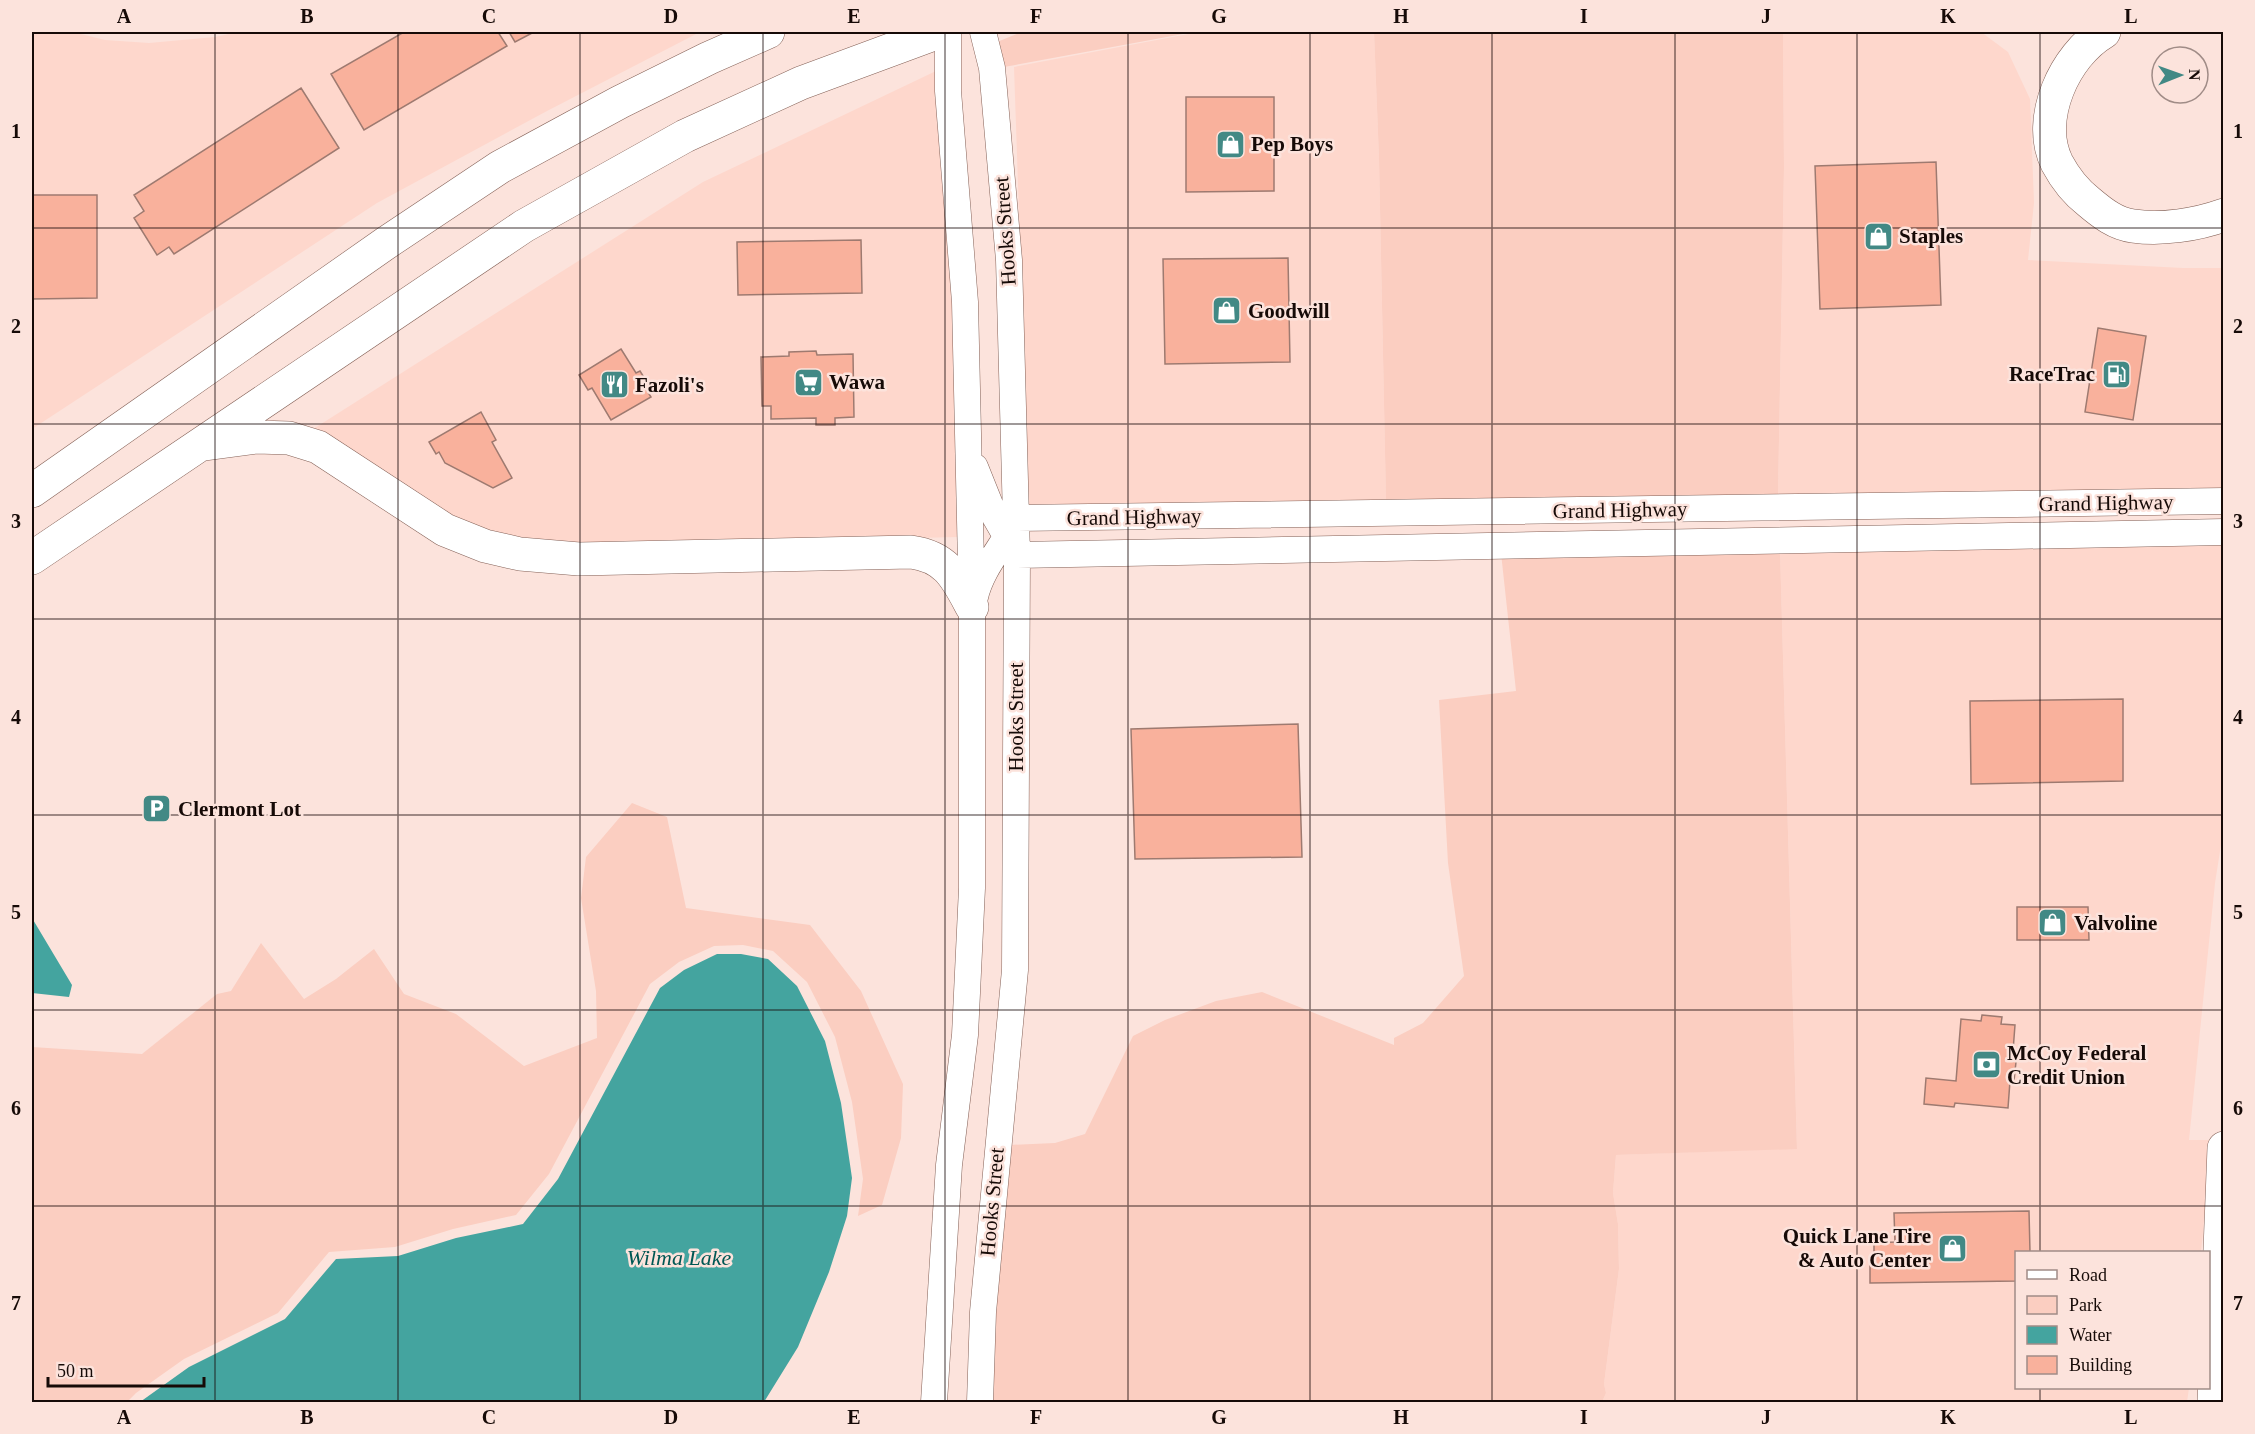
<svg xmlns="http://www.w3.org/2000/svg" width="2255" height="1434" font-family="Georgia,serif">
	<style>
		.built { fill: #fed7cc }
		.green { fill: #fbcec1 }
		.water { fill: #44a49f }
		.building { fill: #f9b19c; stroke: #9e7a70; stroke-width: 1.5 }
		.lines { fill: none; stroke-linecap: round; stroke-linejoin: round }
		.tertiary-casing { stroke: #846157; stroke-width: 27 }
		.trunk-casing { stroke: #846157; stroke-width: 34 }
		.tertiary { stroke: #fff; stroke-width: 26 }
		.trunk { stroke: #fff; stroke-width: 33 }
		.grid { fill: none; stroke: #160a07; stroke-width: 1.5; stroke-opacity: 0.55 }
		.labels { text-anchor: middle; stroke-width: 5; stroke-linejoin: round; paint-order: stroke }
		.poi-label { font-size: 21px; font-weight: bold; fill: #160a07; stroke: #fce3dc; text-anchor: start }
		.street-label { font-size: 21px; fill: #160a07; stroke: #fce3dc }
		.water-label { font-size: 22px; font-style: italic; fill: #005754; stroke: #fce3dc }
		.neatline { fill: none; stroke: #160a07; stroke-width: 2 }
		.grid-label { font-size: 20px; text-anchor: middle; font-weight: bold; fill: #160a07 }
	</style>
	<rect width="100%" height="100%" fill="#fce3dc"/>
	<path class="built" d="M 32,32 L 73,32 L 105,40 L 149,43 L 215,37 L 238,32 L 700,32 L 547,111 L 377,203 L 32,429 Z
		M 1199,32 L 1374,32 L 1379,159 L 1386,501 L 1029,507 L 1014,67 Z
		M 1783,32 L 1981,32 L 2008,52 L 2030,99 L 2034,203 L 2028,260 L 2183,268 L 2223,268 L 2223,489 L 1778,494 L 1784,168 Z
		M 936,71 L 952,302 L 955,424 L 953,425 L 955,434 L 958,537 L 700,543 L 523,544 L 451,520 L 310,431 L 703,182 Z
		M 2223,545 L 2224,826 L 2215,883 L 2189,1140 L 2212,1140 L 2201,1252 L 2016,1252 L 2016,1388 L 2189,1388 L 2187,1402 L 1602,1402 L 1606,1393 L 1604,1384 L 1619,1269 L 1618,1224 L 1613,1193 L 1616,1155 L 1797,1148 L 1780,551 Z"/>
	<path class="green" d="M 1022,32 L 1194,32 L 1004,67 L 997,42 Z
		M 1374,32 L 1783,32 L 1784,168 L 1778,494 L 1386,501 L 1379,159 Z
		M 1780,551 L 1797,1149 L 1616,1155 L 1613,1193 L 1618,1224 L 1619,1269 L 1604,1384 L 1606,1393 L 1602,1402 L 992,1402 L 993,1334 L 1009,1145 L 1055,1143 L 1085,1134 L 1133,1036 L 1165,1020 L 1216,1001 L 1262,992 L 1394,1045 L 1394,1038 L 1423,1023 L 1464,976 L 1448,863 L 1439,700 L 1516,691 L 1501,553 Z
		M 632,803 L 667,817 L 686,908 L 810,925 L 861,991 L 903,1084 L 901,1138 L 882,1205 L 858,1216 L 863,1179 L 852,1102 L 835,1037 L 807,982 L 773,951 L 743,945 L 714,946 L 679,962 L 650,984 L 549,1174 L 516,1215 L 453,1229 L 395,1247 L 329,1252 L 278,1313 L 184,1359 L 136,1393 L 127,1402 L 32,1402 L 32,1047 L 142,1054 L 217,994 L 231,991 L 261,943 L 304,999 L 336,979 L 374,949 L 404,994 L 456,1014 L 524,1066 L 597,1038 L 596,991 L 581,898 L 586,857 Z"/>
	<path class="water" d="M 32,918 L 72,985 L 69,997 L 32,993 Z
		M 717,954 L 741,954 L 768,959 L 797,986 L 825,1041 L 841,1103 L 852,1178 L 847,1216 L 829,1272 L 798,1347 L 764,1402 L 140,1402 L 189,1367 L 285,1319 L 336,1259 L 398,1256 L 456,1238 L 523,1224 L 558,1179 L 660,988 L 684,970 Z"/>
	<path class="building" d="M 404,32 L 498,32 L 507,46 L 364,130 L 331,74 Z
		M 509,32 L 534,32 L 515,42 Z
		M 301,88 L 339,148 L 174,254 L 169,247 L 157,255 L 134,218 L 144,211 L 134,195 Z
		M 1186,97 L 1274,97 L 1274,191 L 1186,192 Z
		M 1936,162 L 1941,305 L 1820,309 L 1815,166 Z
		M 32,195 L 97,195 L 97,298 L 32,299 Z
		M 861,240 L 862,293 L 738,295 L 737,242 Z
		M 1288,258 L 1290,362 L 1165,364 L 1163,259 Z
		M 2098,328 L 2146,336 L 2133,420 L 2085,412 Z
		M 621,349 L 636,373 L 640,371 L 645,379 L 641,381 L 651,397 L 611,420 L 592,388 L 588,390 L 579,375 Z
		M 816,351 L 817,355 L 853,354 L 854,417 L 835,418 L 835,425 L 816,425 L 816,418 L 771,419 L 771,406 L 762,406 L 761,357 L 789,356 L 789,352 Z
		M 481,412 L 496,440 L 492,442 L 512,478 L 493,488 L 445,463 L 439,452 L 436,454 L 429,442 Z
		M 2123,699 L 2123,781 L 1971,784 L 1970,701 Z
		M 1298,724 L 1302,857 L 1135,859 L 1131,729 Z
		M 2017,907 L 2088,907 L 2089,940 L 2017,940 Z
		M 1982,1015 L 2002,1017 L 2001,1024 L 2015,1025 L 2013,1051 L 2017,1052 L 2014,1081 L 2010,1081 L 2008,1108 L 1955,1103 L 1954,1107 L 1924,1104 L 1926,1078 L 1956,1081 L 1961,1019 L 1981,1021 Z
		M 2029,1211 L 2030,1252 L 2016,1252 L 2016,1281 L 1870,1283 L 1870,1263 L 1874,1263 L 1874,1243 L 1895,1242 L 1894,1213 Z"/>
	<g class="lines">
		<defs>
			<path id="tertiary" d="M 975,467 L 995,517 L 1017,555 L 2224,532
				M 1017,518 L 2224,501
				M 975,597 C 981,570 1001,548 1014,524
				M 934,1402 L 949,1165 L 965,1035 L 972,888 L 972,607 L 965,302 L 948,91 L 948,32
				M 980,1402 L 983,1312 L 1015,970 L 1017,555 L 1009,260 L 992,68 L 983,32"/>
			<path id="trunk" d="M 2104,32 C 2065,55 2035,119 2057,163 C 2065,178 2076,192 2089,202 C 2102,213 2116,224 2133,226 C 2162,230 2196,225 2224,215
				M 205,444 L 257,437 L 289,438 L 318,447 L 445,530 L 485,546 L 520,554 L 579,559 L 911,552 C 947,557 956,577 972,607
				M 32,491 L 386,243 L 500,167 L 620,102 L 709,58 L 768,32
				M 32,558 L 524,226 L 685,136 L 801,83 L 939,32
				M 2214,1402 L 2224,1148"/>
		</defs>
		<use href="#tertiary" class="tertiary-casing"/>
		<use href="#trunk" class="trunk-casing"/>
		<use href="#tertiary" class="tertiary"/>
		<use href="#trunk" class="trunk"/>
	</g>
	<path class="grid" d="M 215,32 L 215,1402M 398,32 L 398,1402M 580,32 L 580,1402M 763,32 L 763,1402M 945,32 L 945,1402M 1128,32 L 1128,1402M 1310,32 L 1310,1402M 1492,32 L 1492,1402M 1675,32 L 1675,1402M 1857,32 L 1857,1402M 2040,32 L 2040,1252M 32,228 L 2224,228M 32,424 L 2224,424M 32,619 L 2224,619M 32,815 L 2224,815M 32,1010 L 2224,1010M 32,1206 L 2224,1206M 2040,1388 L 2040,1402"/>
	<defs>
		<symbol id="shop-square" viewBox="-11 -11 22 22"><rect x="-9" y="-9" width="18" height="18" rx="4" fill="#428985" stroke="#fce3dc"/><path d="M-5-2.5h2.3a2.7 3.5 0 0 1 5.4 0H5L5.5 6h-11ZM-1.5-2.5h3a1.5 2.3 0 0 0-3 0Z" fill="#fff"/></symbol>
		<symbol id="fuel-square" viewBox="-11 -11 22 22"><rect x="-9" y="-9" width="18" height="18" rx="4" fill="#428985" stroke="#fce3dc"/><path d="M-5.5-6h7V0h2V4h1.3V-2.5L3-4.5l.8-.8L6-3V5H2.5V1h-1V6h-7ZM-4.2-4.7v3.2H.2V-4.7Z" fill="#fff"/></symbol>
		<symbol id="supermarket-square" viewBox="-11 -11 22 22"><rect x="-9" y="-9" width="18" height="18" rx="4" fill="#428985" stroke="#fce3dc"/><path d="M-6-5.5h2.5l.6 2H6L4.5 2H-2.5L-4.4-4H-6ZM-1.5 3.2a1.3 1.3 0 1 0 .1 0ZM3 3.2a1.3 1.3 0 1 0 .1 0Z" fill="#fff"/></symbol>
		<symbol id="restaurant-square" viewBox="-11 -11 22 22"><rect x="-9" y="-9" width="18" height="18" rx="4" fill="#428985" stroke="#fce3dc"/><path d="M-5-6h1v4h1v-4h1v4h1v-4h1v5L-1.5 .5V6h-2V.5L-5-1ZM5-6V6H3V1.5H1.5Q1.5-4 5-6Z" fill="#fff"/></symbol>
		<symbol id="parking-square" viewBox="-11 -11 22 22"><rect x="-9" y="-9" width="18" height="18" rx="4" fill="#428985" stroke="#fce3dc"/><path d="M-3.5-5.5H1a3.5 3.5 0 0 1 0 7H-1V5.5H-3.5ZM-1-3.4V-.6H.8a1.4 1.4 0 0 0 0-2.8Z" fill="#fff"/></symbol>
		<symbol id="bank-square" viewBox="-11 -11 22 22"><rect x="-9" y="-9" width="18" height="18" rx="4" fill="#428985" stroke="#fce3dc"/><path d="M-6-4H6V4H-6ZM0-2.3a2.3 2.3 0 1 0 0 4.6a2.3 2.3 0 1 0 0-4.6Z" fill="#fff"/></symbol>
	</defs>
	<g fill-rule="evenodd">
		<use href="#shop-square" x="1214" y="128" width="33" height="33"/>
		<use href="#shop-square" x="1862" y="220" width="33" height="33"/>
		<use href="#shop-square" x="1210" y="294" width="33" height="33"/>
		<use href="#fuel-square" x="2100" y="358" width="33" height="33"/>
		<use href="#supermarket-square" x="792" y="366" width="33" height="33"/>
		<use href="#restaurant-square" x="598" y="368" width="33" height="33"/>
		<use href="#parking-square" x="140" y="792" width="33" height="33"/>
		<use href="#shop-square" x="2036" y="906" width="33" height="33"/>
		<use href="#bank-square" x="1970" y="1048" width="33" height="33"/>
		<use href="#shop-square" x="1936" y="1232" width="33" height="33"/>
	</g>
	<g class="labels">
		<g class="poi-label">
			<text x="1251" y="151">Pep Boys</text>
			<text x="1899" y="243">Staples</text>
			<text x="1248" y="318">Goodwill</text>
			<text x="2095" y="381" text-anchor="end">RaceTrac</text>
			<text x="829" y="389">Wawa</text>
			<text x="635" y="392">Fazoli's</text>
			<text x="178" y="816">Clermont Lot</text>
			<text x="2074" y="930">Valvoline</text>
			<text x="2007" y="1060">McCoy Federal<tspan x="2007" dy="24">Credit Union</tspan></text>
			<text x="1931" y="1243" text-anchor="end">Quick Lane Tire<tspan x="1931" dy="24">&amp; Auto Center</tspan></text>
		</g>
		<g class="street-label">
			<text transform="translate(1005 231) rotate(-94)" y="7">Hooks Street</text>
			<text transform="translate(2106 503) rotate(-1)" y="7">Grand Highway</text>
			<text transform="translate(1620 510) rotate(-1)" y="7">Grand Highway</text>
			<text transform="translate(1134 517) rotate(-1)" y="7">Grand Highway</text>
			<text transform="translate(1016 717) rotate(-90)" y="7">Hooks Street</text>
			<text transform="translate(992 1202) rotate(-85)" y="7">Hooks Street</text>
		</g>
		<g class="water-label">
			<text x="679" y="1265">Wilma Lake</text>
		</g>
	</g>
	<rect width="2255" height="1434" fill="none" stroke="#fce3dc" stroke-width="66"/>
	<rect x="2015" y="1251" width="195" height="138" fill="#fce3dc" stroke="#a08c87" stroke-width="1.5"/>
	<rect x="2027" y="1270" width="30" height="9" fill="#ffffff" stroke="#a08c87" stroke-width="1.5"/>
	<text x="2069" y="1281" font-size="18" fill="#160a07">Road</text>
	<rect x="2027" y="1296" width="30" height="18" fill="#fbcec1" stroke="#a08c87" stroke-width="1.5"/>
	<text x="2069" y="1311" font-size="18" fill="#160a07">Park</text>
	<rect x="2027" y="1326" width="30" height="18" fill="#44a49f" stroke="#a08c87" stroke-width="1.5"/>
	<text x="2069" y="1341" font-size="18" fill="#160a07">Water</text>
	<rect x="2027" y="1356" width="30" height="18" fill="#f9b19c" stroke="#a08c87" stroke-width="1.5"/>
	<text x="2069" y="1371" font-size="18" fill="#160a07">Building</text>
	<g transform="translate(2180 75) rotate(89)"><circle r="28" fill="#fce3dc" stroke="#a08c87" stroke-width="1.5"/>
	<path d="M0-4.5L10 22L0 15L-10 22Z" fill="#428985"/>
	<text y="-9" font-size="16" font-weight="bold" text-anchor="middle" fill="#160a07">N</text>
	</g>
	<path d="M48 1377v9h156v-9" fill="none" stroke="#160a07" stroke-width="3"/>
	<text x="57" y="1377" font-size="18" fill="#160a07" stroke="#fce3dc" stroke-width="4.5" paint-order="stroke">50 m</text>
	<rect x="33" y="33" width="2189" height="1368" class="neatline"/>
	<g class="grid-label">
		<text x="124" y="23">A</text>
		<text x="307" y="23">B</text>
		<text x="489" y="23">C</text>
		<text x="671" y="23">D</text>
		<text x="854" y="23">E</text>
		<text x="1036" y="23">F</text>
		<text x="1219" y="23">G</text>
		<text x="1401" y="23">H</text>
		<text x="1584" y="23">I</text>
		<text x="1766" y="23">J</text>
		<text x="1948" y="23">K</text>
		<text x="2131" y="23">L</text>
		<text x="16" y="138">1</text>
		<text x="2238" y="138">1</text>
		<text x="16" y="333">2</text>
		<text x="2238" y="333">2</text>
		<text x="16" y="528">3</text>
		<text x="2238" y="528">3</text>
		<text x="16" y="724">4</text>
		<text x="2238" y="724">4</text>
		<text x="16" y="919">5</text>
		<text x="2238" y="919">5</text>
		<text x="16" y="1115">6</text>
		<text x="2238" y="1115">6</text>
		<text x="16" y="1310">7</text>
		<text x="2238" y="1310">7</text>
		<text x="124" y="1424">A</text>
		<text x="307" y="1424">B</text>
		<text x="489" y="1424">C</text>
		<text x="671" y="1424">D</text>
		<text x="854" y="1424">E</text>
		<text x="1036" y="1424">F</text>
		<text x="1219" y="1424">G</text>
		<text x="1401" y="1424">H</text>
		<text x="1584" y="1424">I</text>
		<text x="1766" y="1424">J</text>
		<text x="1948" y="1424">K</text>
		<text x="2131" y="1424">L</text>
	</g>
</svg>
